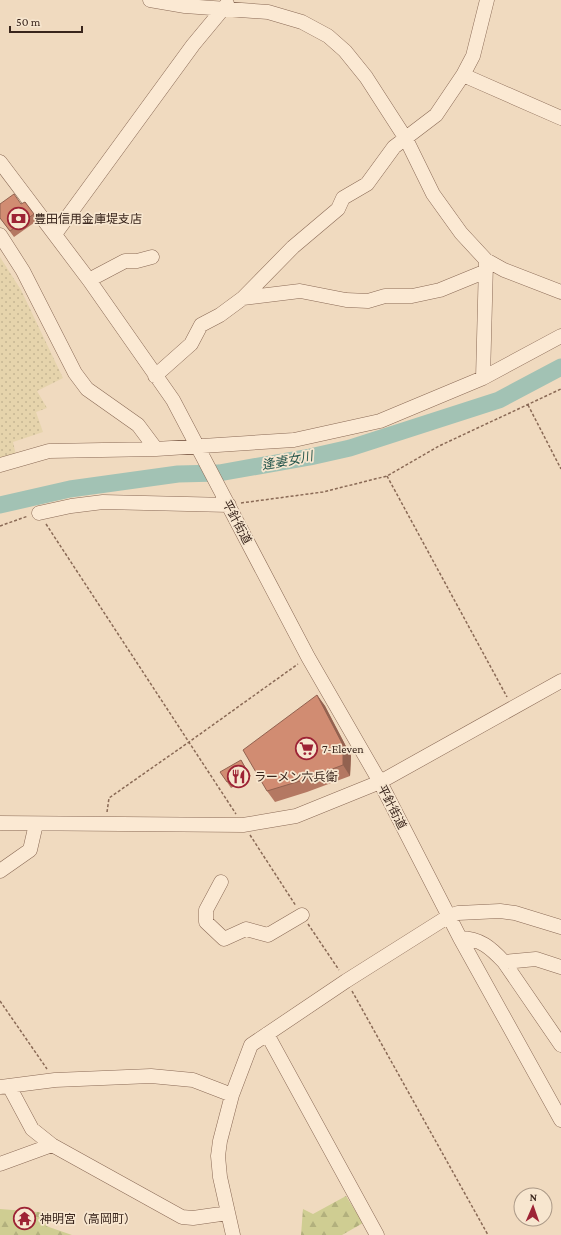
<svg xmlns="http://www.w3.org/2000/svg" width="561" height="1235" font-family="'Crimson Pro','Noto Sans JP',serif">
	<style>
		.farmland { fill: url(#farmland-dots) }
		.forest { fill: url(#forest-firs) }
		.lines { fill: none; stroke-linecap: round; stroke-linejoin: round }
		.river { stroke: #a2c2b4; stroke-width: 17 }
		.minor-casing { stroke: #8a6a56; stroke-width: 15 }
		.path { stroke: #8a6a56; stroke-width: 1.5; stroke-dasharray: 3 2; stroke-linecap: butt }
		.minor { stroke: #fbe9d3; stroke-width: 14 }
		.wall { fill: #b47862 }
		.shaded-wall { fill: #926250 }
		.building { fill: #d18c72; stroke: #926250 }
		.labels { text-anchor: middle; stroke-width: 3.5; stroke-linejoin: round; paint-order: stroke }
		.poi-label { font-size: 12px; fill: #39251c; stroke: #f7e6cf; text-anchor: start }
		.street-label { font-size: 12px; fill: #39251c; stroke: #f7e6cf }
		.water-label { font-size: 13px; font-style: italic; fill: #2a594f; stroke: #f7e6cf }
	</style>
	<defs>
		<pattern id="farmland-dots" width="8" height="8" patternUnits="userSpaceOnUse"><rect width="8" height="8" fill="#e6d4ac"/><path d="M2 2h.1M6 6h.1" fill="none" stroke="#c6b693" stroke-width="1.8" stroke-linecap="round"/></pattern>
		<pattern id="forest-firs" width="22" height="20" patternUnits="userSpaceOnUse"><rect width="22" height="20" fill="#cfcd92"/><path d="M5 1l3.5 6h-7zM16 11l3.5 6h-7z" fill="#b2b07d"/></pattern>
	</defs>
	<rect width="100%" height="100%" fill="#f0dabf"/>
	<path class="farmland" d="M 0,257 L 21,290 L 63,378 L 37,391 L 47,408 L 36,412 L 43,432 L 13,442 L 16,455 L 0,460 Z"/>
	<path class="forest" d="M 346,1196 L 363,1223 L 342,1235 L 301,1235 L 303,1209 L 313,1214 Z
		M 0,1209 L 51,1213 L 46,1226 L 72,1235 L 0,1235 Z"/>
	<g class="lines">
		<path class="river" d="M 0,505 L 70,489 L 178,474 L 219,473 L 310,457 L 350,448 L 499,400 L 561,367"/>
		<defs>
			<path id="minor" d="M 150,0 L 185,6 L 268,12 L 302,22 L 328,36 L 345,51 L 366,77 L 406,139 L 433,194 L 461,233 L 486,260 L 504,270 L 561,292
				M 463,75 L 561,118
				M 0,162 L 89,280 L 173,400 L 308,657 L 380,782 L 460,938 L 561,1120
				M 55,234 L 193,45 L 227,4
				M 0,235 L 23,271 L 75,373 L 87,389 L 138,425 L 156,449
				M 89,280 L 125,261 L 137,261 L 152,257
				M 243,298 L 300,291 L 346,300 L 368,301 L 385,296 L 412,296 L 440,290 L 484,272
				M 155,376 L 191,344 L 201,325 L 220,315 L 243,298 L 293,247 L 338,209 L 343,198 L 367,184 L 394,147 L 436,115 L 463,75 L 473,56 L 487,0
				M 483,378 L 486,263
				M 0,465 L 49,451 L 156,449 L 294,440 L 380,421 L 483,378 L 561,336
				M 39,513 L 71,506 L 103,502 L 229,505
				M 0,823 L 243,825 L 296,816 L 380,782 L 561,681
				M 0,871 L 30,850 L 36,824
				M 221,882 L 206,910 L 206,922 L 224,939 L 246,929 L 268,935 L 302,915
				M 460,938 C 480,938 491,948 504,962 L 561,1045
				M 504,962 L 536,959 L 561,967
				M 267,1034 L 377,1235
				M 9,1086 L 32,1129 L 52,1145 L 182,1217 L 193,1218 L 228,1213
				M 0,1087 L 55,1080 L 151,1076 L 193,1080 L 232,1095
				M 0,1164 L 52,1145
				M 233,1235 L 220,1177 L 218,1156 L 220,1141 L 232,1095 L 251,1045 L 346,981 L 449,916 L 458,913 L 500,911 L 515,913 L 561,927"/>
		</defs>
		<use href="#minor" class="minor-casing"/>
		<path class="path" d="M 528,405 L 561,469
			M 387,476 L 507,697
			M 241,503 L 323,492 L 387,476 L 439,446 L 561,389
			M 46,524 L 236,814
			M 0,526 L 28,516
			M 107,812 L 109,798 L 189,742 L 298,664
			M 250,835 L 296,906
			M 308,924 L 339,970
			M 352,991 L 488,1235
			M 0,1001 L 47,1069"/>
		<use href="#minor" class="minor"/>
	</g>
	<path class="wall" d="M 25,202 L 38,220 L 14,237 L 0,218 Z
		M 317,695 L 325,706 L 351,756 L 350,776 L 307,792 L 275,802 L 267,791 Z
		M 241,760 L 251,776 L 231,788 L 227,782 Z"/>
	<path class="shaded-wall" d="M 317,695 L 325,706 L 351,756 L 350,776 L 343,765 Z"/>
	<path class="building" d="M 14,194 L 21,204 L 25,202 L 34,214 L 10,231 L 0,218 L 0,204 Z
		M 317,695 L 343,745 L 343,765 L 300,781 L 267,791 L 243,750 Z
		M 241,760 L 247,771 L 227,782 L 220,772 Z"/>
	<defs>
		<symbol id="bank-ring" viewBox="-11 -11 22 22"><circle r="9.5" fill="#f7e6cf" stroke="#9d2335" stroke-width="1.5"/><path d="M-6-4H6V4H-6ZM0-2.3a2.3 2.3 0 1 0 0 4.6a2.3 2.3 0 1 0 0-4.6Z" fill="#9d2335"/></symbol>
		<symbol id="supermarket-ring" viewBox="-11 -11 22 22"><circle r="9.5" fill="#f7e6cf" stroke="#9d2335" stroke-width="1.5"/><path d="M-6-5.5h2.5l.6 2H6L4.5 2H-2.5L-4.4-4H-6ZM-1.5 3.2a1.3 1.3 0 1 0 .1 0ZM3 3.2a1.3 1.3 0 1 0 .1 0Z" fill="#9d2335"/></symbol>
		<symbol id="restaurant-ring" viewBox="-11 -11 22 22"><circle r="9.5" fill="#f7e6cf" stroke="#9d2335" stroke-width="1.5"/><path d="M-5-6h1v4h1v-4h1v4h1v-4h1v5L-1.5 .5V6h-2V.5L-5-1ZM5-6V6H3V1.5H1.5Q1.5-4 5-6Z" fill="#9d2335"/></symbol>
		<symbol id="temple-ring" viewBox="-11 -11 22 22"><circle r="9.5" fill="#f7e6cf" stroke="#9d2335" stroke-width="1.5"/><path d="M0-6L5-2H3V0L6.5 2.5H4V6H1.5V3h-3V6H-4V2.5H-6.5L-3 0V-2H-5Z" fill="#9d2335"/></symbol>
	</defs>
	<g fill-rule="evenodd">
		<use href="#bank-ring" x="6" y="206" width="25" height="25"/>
		<use href="#supermarket-ring" x="294" y="736" width="25" height="25"/>
		<use href="#restaurant-ring" x="226" y="764" width="25" height="25"/>
		<use href="#temple-ring" x="12" y="1206" width="25" height="25"/>
	</g>
	<g class="labels">
		<g class="poi-label">
			<text x="34" y="223">豊田信用金庫堤支店</text>
			<text x="322" y="753">7-Eleven</text>
			<text x="254" y="781">ラーメン六兵衛</text>
			<text x="40" y="1223">神明宮（高岡町）</text>
		</g>
		<g class="street-label">
			<text transform="translate(237 522) rotate(62)" y="4">平針街道</text>
			<text transform="translate(392 807) rotate(63)" y="4">平針街道</text>
		</g>
		<g class="water-label">
			<text transform="translate(287 460) rotate(-11)" y="5">逢妻女川</text>
		</g>
	</g>
	<g transform="translate(533 1207) rotate(2)"><circle r="19" fill="#f7e6cf" stroke="#ab9987"/>
	<path d="M0-3L7 15L0 10L-7 15Z" fill="#9d2335"/>
	<text y="-6" font-size="11" font-weight="bold" text-anchor="middle" fill="#39251c">N</text>
	</g>
	<path d="M10 26v6h72v-6" fill="none" stroke="#39251c" stroke-width="2"/>
	<text x="16" y="26" font-size="12" fill="#39251c" stroke="#f7e6cf" stroke-width="3" paint-order="stroke">50 m</text>
</svg>
